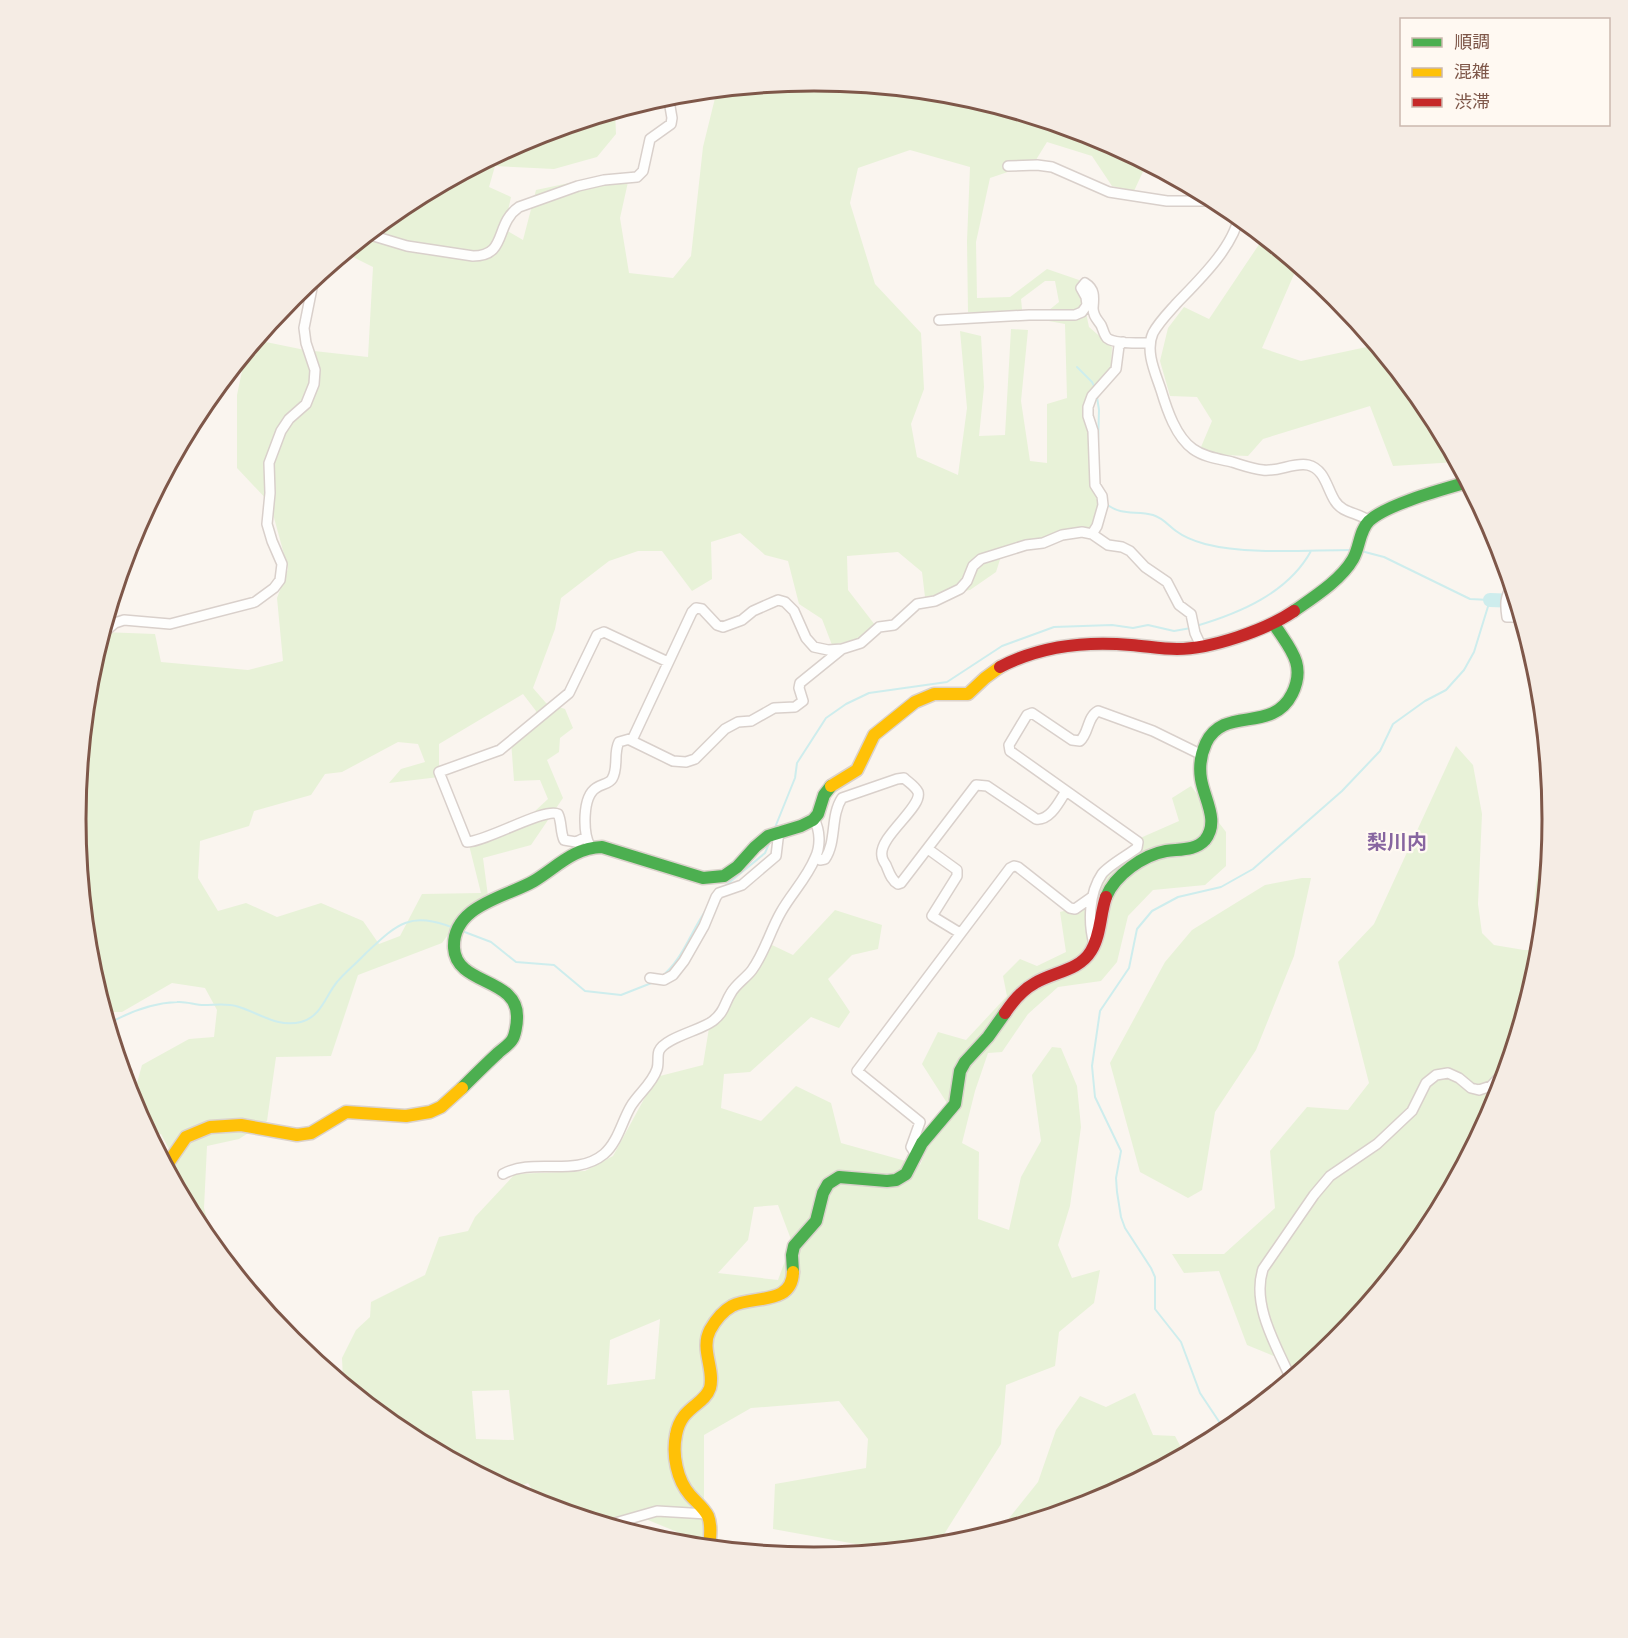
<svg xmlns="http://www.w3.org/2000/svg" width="1628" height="1638" font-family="'Open Sans','Noto Sans JP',sans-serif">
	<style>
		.green { fill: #e8f2d8; fill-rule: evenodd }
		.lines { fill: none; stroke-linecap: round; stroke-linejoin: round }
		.stream { stroke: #ceeded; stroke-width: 2 }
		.river { stroke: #ceeded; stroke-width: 14 }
		.street-casing { stroke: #d9d0cb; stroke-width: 12 }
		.fast-casing { stroke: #dbd2cc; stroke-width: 15 }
		.slow-casing { stroke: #dbd2cc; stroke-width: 15 }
		.jam-casing { stroke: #dbd2cc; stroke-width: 15 }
		.street { stroke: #fefefd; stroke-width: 9 }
		.fast { stroke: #4caf50; stroke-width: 12 }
		.slow { stroke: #ffc107; stroke-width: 12 }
		.jam { stroke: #c62828; stroke-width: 12 }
		.labels { text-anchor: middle; stroke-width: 4.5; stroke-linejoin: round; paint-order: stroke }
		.quarter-label { font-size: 20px; font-weight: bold; fill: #8765a0; stroke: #fff9f2 }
		.rim { fill: none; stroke: #7e5749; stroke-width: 3 }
	</style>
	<rect width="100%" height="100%" fill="#faf5ef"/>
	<path class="green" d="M 814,80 L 959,94 L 1001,107 L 1002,111 L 1046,121 L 1097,136 L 1147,163 L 1134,191 L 1112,186 L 1092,156 L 1047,142 L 1034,163 L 990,178 L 976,242 L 977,298 L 1010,297 L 1047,269 L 1079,280 L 1089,327 L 1112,347 L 1111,368 L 1084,405 L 1089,432 L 1089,482 L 1103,502 L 1091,532 L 1003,550 L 996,572 L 970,590 L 925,597 L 922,572 L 898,552 L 847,556 L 848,590 L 875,625 L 868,637 L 832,645 L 822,619 L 799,604 L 788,561 L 765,555 L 740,533 L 711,542 L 712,579 L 692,591 L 662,551 L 638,551 L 609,561 L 561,598 L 555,629 L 533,688 L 546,703 L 565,709 L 573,728 L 560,738 L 559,752 L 547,760 L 563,798 L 531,845 L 483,858 L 488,896 L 461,917 L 442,943 L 358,975 L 331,1056 L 276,1057 L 267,1121 L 239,1139 L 207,1146 L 204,1208 L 215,1248 L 199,1229 L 162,1159 L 169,1149 L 161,1134 L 147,1132 L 132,1101 L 142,1065 L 189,1039 L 214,1037 L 217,1010 L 205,988 L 172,983 L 122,1012 L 104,1012 L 89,963 L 75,819 L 89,675 L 102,632 L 155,634 L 161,662 L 248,670 L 283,661 L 277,598 L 288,569 L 270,503 L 237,468 L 237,395 L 246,352 L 256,340 L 305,350 L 368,357 L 373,267 L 345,253 L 404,204 L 532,136 L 615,111 L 616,134 L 597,157 L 554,169 L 495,166 L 489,187 L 511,197 L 504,229 L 523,240 L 536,190 L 593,178 L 628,182 L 620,218 L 629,273 L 673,278 L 691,256 L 703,147 L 717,90 ZM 910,150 L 970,167 L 967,241 L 968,312 L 1023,319 L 1021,299 L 1045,281 L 1055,281 L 1059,302 L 1038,319 L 1065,324 L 1067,398 L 1047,404 L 1047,463 L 1030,461 L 1021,401 L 1028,330 L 1011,329 L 1005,435 L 979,436 L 984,387 L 981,336 L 960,331 L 967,408 L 958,475 L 917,457 L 911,424 L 924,389 L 921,333 L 875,284 L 850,203 L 858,168 ZM 523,694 L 536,711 L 533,727 L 511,741 L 514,781 L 540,780 L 548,799 L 521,824 L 469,845 L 481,893 L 422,894 L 400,936 L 379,944 L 363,921 L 321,903 L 277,917 L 246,903 L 218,911 L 198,878 L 200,841 L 249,826 L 254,811 L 311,795 L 325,774 L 342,772 L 398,742 L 418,744 L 425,762 L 401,769 L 389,783 L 439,777 L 439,744 Z
		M 1264,237 L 1298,265 L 1262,348 L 1301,361 L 1376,345 L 1429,409 L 1457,462 L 1393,466 L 1370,406 L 1263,439 L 1248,456 L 1198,454 L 1212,421 L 1197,397 L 1170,396 L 1160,361 L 1168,328 L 1184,307 L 1209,319 Z
		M 1456,746 L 1473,765 L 1482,814 L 1478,904 L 1482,933 L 1494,945 L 1524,950 L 1540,950 L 1539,964 L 1497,1102 L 1428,1230 L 1336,1342 L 1293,1377 L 1288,1362 L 1247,1345 L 1219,1271 L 1184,1273 L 1172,1254 L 1224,1254 L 1275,1208 L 1270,1151 L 1307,1107 L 1348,1110 L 1369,1083 L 1338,962 L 1374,924 Z
		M 1191,786 L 1226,832 L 1226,866 L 1205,885 L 1153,890 L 1128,916 L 1117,962 L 1101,981 L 1058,987 L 1028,1014 L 1002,1052 L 988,1053 L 975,1091 L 962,1143 L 979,1152 L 978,1219 L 1009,1230 L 1021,1177 L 1041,1141 L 1032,1075 L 1052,1047 L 1061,1048 L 1077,1086 L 1081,1127 L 1070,1206 L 1058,1245 L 1072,1278 L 1100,1270 L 1094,1303 L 1059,1332 L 1055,1366 L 1006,1385 L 1001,1444 L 941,1539 L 945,1545 L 879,1552 L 878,1548 L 773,1529 L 775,1484 L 866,1468 L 868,1439 L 839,1401 L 751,1408 L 704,1435 L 704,1543 L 631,1513 L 597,1522 L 542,1505 L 528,1483 L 510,1490 L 403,1433 L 340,1381 L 343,1379 L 342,1358 L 356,1330 L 370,1317 L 371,1302 L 425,1275 L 439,1237 L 468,1231 L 475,1217 L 515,1174 L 585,1171 L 613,1156 L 656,1077 L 703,1065 L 709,1028 L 772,945 L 793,955 L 835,910 L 882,925 L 878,949 L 852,955 L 828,979 L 850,1012 L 839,1028 L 811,1017 L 750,1072 L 724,1074 L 721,1108 L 761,1121 L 796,1086 L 831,1103 L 841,1143 L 920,1165 L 947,1103 L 922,1064 L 938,1032 L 966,1040 L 1007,996 L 1003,976 L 1020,959 L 1037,966 L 1066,952 L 1060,912 L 1078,907 L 1100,874 L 1138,839 L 1179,821 L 1172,798 ZM 778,1205 L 792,1242 L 778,1280 L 718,1273 L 748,1240 L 754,1207 ZM 660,1319 L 655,1379 L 607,1385 L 610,1340 ZM 509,1390 L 514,1440 L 476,1439 L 472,1391 Z
		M 1552,813 L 1553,819 L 1541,937 C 1539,931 1536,925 1535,919 C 1531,897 1544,835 1552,813 Z
		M 1302,878 L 1311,878 L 1294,956 L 1256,1050 L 1215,1112 L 1202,1190 L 1188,1198 L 1140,1172 L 1110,1063 L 1165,962 L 1192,930 L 1265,885 Z
		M 281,1312 L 294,1338 L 293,1343 L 269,1314 Z
		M 1135,1393 L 1153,1435 L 1175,1436 L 1185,1455 L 1096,1502 L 998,1532 L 1038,1482 L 1056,1430 L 1080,1396 L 1106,1407 Z"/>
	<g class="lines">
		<path class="stream" d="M 1077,367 L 1092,382 L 1095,388
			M 1097,397 L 1099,410 L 1098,445
			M 1105,503 C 1122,517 1135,510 1153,515 C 1163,518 1168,525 1176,531 C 1184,537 1194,541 1205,544 C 1248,555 1307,550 1352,550
			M 1196,626 C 1240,613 1288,593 1311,551
			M 774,830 L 795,778 L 797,763 L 826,718 L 846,704 L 869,693 L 947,682 L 1002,646 L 1054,627 L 1112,625 L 1133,628 L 1148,625 L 1174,631 L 1191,628
			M 724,887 L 765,853 L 770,841
			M 462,931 L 491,942 L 516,962 L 554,965 L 585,991 L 621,995 L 654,982
			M 661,977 C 683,959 690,933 706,910
			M 108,1024 C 129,1012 152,1003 177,1002 C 186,1001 195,1005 204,1005 C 214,1005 226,1003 236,1006 C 258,1012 276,1028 301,1022 C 321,1017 326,995 337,982 C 345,972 357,963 366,953 C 398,923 410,911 454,928
			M 1226,1432 L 1200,1393 L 1181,1342 L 1155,1309 L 1155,1277 L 1151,1268 L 1125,1228 L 1121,1217 L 1117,1192 L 1116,1178 L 1121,1151 L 1095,1097 L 1092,1066 L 1100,1011 L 1129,968 L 1137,929 L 1152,911 L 1178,897 L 1221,887 L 1253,869 L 1342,791 L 1380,751 L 1393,724 L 1425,701 L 1446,690 L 1464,670 L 1474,652 L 1490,600 L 1470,599 L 1384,557 L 1361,551"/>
		<path class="river" d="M 1490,600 L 1516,601"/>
		<defs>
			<path id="street" d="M 1008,166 L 1037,165 L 1052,167 L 1109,192 L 1167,201 L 1217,201
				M 1239,216 C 1233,248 1198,281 1176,304 C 1168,313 1159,322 1153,333 C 1145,351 1155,372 1161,390 C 1167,410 1176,437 1193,449 C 1204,457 1219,459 1232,462 C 1242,465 1253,469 1263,470 C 1278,472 1294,462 1308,465 C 1325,469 1327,489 1335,501 C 1343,514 1358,512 1369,521
				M 367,234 L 407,246 L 473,256 C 508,256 494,224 519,207 L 578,186 L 604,180 L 637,177 L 643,171 L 650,139 L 671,124 L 672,118 L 668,95
				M 939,320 L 1029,315 L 1075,315 L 1082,312 L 1087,305 L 1086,297 L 1081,288 L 1085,283 C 1095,289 1094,297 1093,308 C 1093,316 1097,319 1101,325 C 1103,329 1104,335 1107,338 C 1114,344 1141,343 1150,343
				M 1092,534 L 1097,526 L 1103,505 L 1102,496 L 1095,485 L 1093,431 L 1088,416 L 1088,407 L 1092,396 L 1116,369 L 1119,346 L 1123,342
				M 1512,586 C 1505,597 1505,604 1507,617 L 1521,617
				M 102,633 L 110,614 L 109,608
				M 101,635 L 115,623 L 124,620 L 170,624 L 255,602 L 274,588 L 280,580 L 282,564 L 272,541 L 267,524 L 270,493 L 269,463 L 281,431 L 289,419 L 306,404 L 314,384 L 315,370 L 306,343 L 304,328 L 314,278
				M 630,740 L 673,761 L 686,762 L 695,759 L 725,729 L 738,722 L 751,721 L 774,708 L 795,707 L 803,701 L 799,688 L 800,683 L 842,649
				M 586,837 L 576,842 L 564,840 C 560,831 562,822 558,814 C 545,807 488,841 467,842 L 439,772 L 500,750 L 569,693 L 597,635 L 604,632 L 668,662
				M 590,846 C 583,833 582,797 596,788 C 601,784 609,784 612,779 C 619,768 613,753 619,742 L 633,738 L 692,612 L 696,608 L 702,609 L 717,625 L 723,627 L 742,620 L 753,611 L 778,600 L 785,602 L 794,611 L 806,638 L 814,647 L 828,650 L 842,649 L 861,643 L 879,627 L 894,625 L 917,604 L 935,601 L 960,589 L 967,581 L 973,566 L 981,559 L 1026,545 L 1043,543 L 1062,535 L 1082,532 L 1092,534 L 1108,545 L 1122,547 L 1130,551 L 1145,567 L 1167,582 L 1179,605 L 1191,614 L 1195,633 L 1201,646
				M 928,849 L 957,870 L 957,876 L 932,916 L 960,933
				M 816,857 L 820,860 L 825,859 C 837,841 830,816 842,798 L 897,779 L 904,778 C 908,782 915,786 918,792 C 923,807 878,837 882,856 C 882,859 884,862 886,865 C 889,872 891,880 898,884 L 901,883 L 976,785 L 987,786 L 1036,819 C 1050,821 1059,802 1066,791
				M 1094,944 C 1088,922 1089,893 1102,874 C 1109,865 1128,855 1137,848 L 1138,842 L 1010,751 L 1009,745 L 1027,715 L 1032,713 L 1072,740 L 1080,741 C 1089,733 1087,717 1098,711 L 1153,731 L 1202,755
				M 650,978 L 664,980 L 673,975 L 684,961 L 704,926 L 716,897 L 719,893 L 742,885 L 776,856 L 779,831
				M 122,1071 L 127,1072
				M 915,1153 L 911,1147 L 920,1122 L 857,1071 L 1010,868 L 1014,866 L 1018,867 L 1070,908 L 1075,909 L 1092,897
				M 503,1174 C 534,1157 575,1178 604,1154 C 618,1142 622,1121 631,1106 C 639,1093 652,1084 657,1069 C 659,1063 657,1056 659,1051 C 665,1037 703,1030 714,1020 C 725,1011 724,1004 731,993 C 736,984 746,978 752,970 C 765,952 770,931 781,912 C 791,894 807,878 815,858 C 821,846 820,830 814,819
				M 1291,1379 C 1277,1347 1251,1305 1263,1269 L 1314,1195 L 1330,1176 L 1377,1144 L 1412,1111 L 1426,1083 L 1436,1075 L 1448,1073 L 1459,1078 L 1471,1088 L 1479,1090 L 1491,1086 L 1506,1070
				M 608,1525 L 657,1511 L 707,1514"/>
			<path id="fast" d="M 1294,611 C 1314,597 1341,580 1353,559 C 1360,547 1359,531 1369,521 C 1387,504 1444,489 1468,482
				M 1106,897 C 1115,875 1143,855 1166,851 C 1179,849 1195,851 1205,840 C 1220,821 1204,799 1201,779 C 1199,767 1201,754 1206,743 C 1224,705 1272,734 1292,694 C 1307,664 1289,648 1274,624
				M 462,1088 C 474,1076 486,1064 498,1053 C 502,1049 509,1045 512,1040 C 515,1036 517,1024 517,1018 C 519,977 456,986 454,948 C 452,905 507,897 534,881 C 557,867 573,848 602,847 L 703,878 L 724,876 L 737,867 L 755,847 L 768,836 L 801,826 L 813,820 L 818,814 L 824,795 L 831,786
				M 793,1272 L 792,1255 L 794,1246 L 816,1221 L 823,1193 L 828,1184 L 839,1177 L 887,1181 L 896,1180 L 906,1174 L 922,1143 L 955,1104 L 960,1071 L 965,1062 L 988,1037 L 1005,1013"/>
			<path id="slow" d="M 831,786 L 857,770 L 874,735 L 915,702 L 934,694 L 968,694 L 985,678 L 1000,667
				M 166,1166 L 186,1137 L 210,1127 L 241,1125 L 297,1135 L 311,1133 L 346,1112 L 406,1116 L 430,1112 L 441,1107 L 462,1088
				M 709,1548 C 710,1538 712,1526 708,1516 C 704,1508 696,1502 690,1495 C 677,1480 672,1455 676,1435 C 681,1406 704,1406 710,1388 C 715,1369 700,1349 710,1330 C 715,1321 723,1311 732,1306 C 753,1295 792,1306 793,1272"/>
			<path id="jam" d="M 1000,667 C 1040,646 1086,641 1131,645 C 1146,646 1161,649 1177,649 C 1211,649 1266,630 1294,611
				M 1005,1013 C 1013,1001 1022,990 1035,983 C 1053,972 1079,971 1091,951 C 1101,935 1100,914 1106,897"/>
		</defs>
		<use href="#street" class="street-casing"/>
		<use href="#fast" class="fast-casing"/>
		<use href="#slow" class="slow-casing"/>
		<use href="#jam" class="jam-casing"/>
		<use href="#street" class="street"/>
		<use href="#fast" class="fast"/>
		<use href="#slow" class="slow"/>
		<use href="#jam" class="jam"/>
	</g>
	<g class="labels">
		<g class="quarter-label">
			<text x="1397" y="849">梨川内</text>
		</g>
	</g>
	<path d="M0 0H1628V1638H0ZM86 819a728 728 0 1 1 1456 0a728 728 0 1 1-1456 0Z" fill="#f5ece4" fill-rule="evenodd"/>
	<path class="rim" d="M86 819a728 728 0 1 1 1456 0a728 728 0 1 1-1456 0Z"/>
	<rect x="1400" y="18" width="210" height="108" fill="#fff9f2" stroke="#cbb8ae" stroke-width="1.5"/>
	<rect x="1412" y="38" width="30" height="9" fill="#4caf50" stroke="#cbb8ae" stroke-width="1.5"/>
	<text x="1454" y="48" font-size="18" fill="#7e5749">順調</text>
	<rect x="1412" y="68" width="30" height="9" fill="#ffc107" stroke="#cbb8ae" stroke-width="1.5"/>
	<text x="1454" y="78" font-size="18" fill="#7e5749">混雑</text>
	<rect x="1412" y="98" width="30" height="9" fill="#c62828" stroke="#cbb8ae" stroke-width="1.5"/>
	<text x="1454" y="108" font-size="18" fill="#7e5749">渋滞</text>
</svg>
